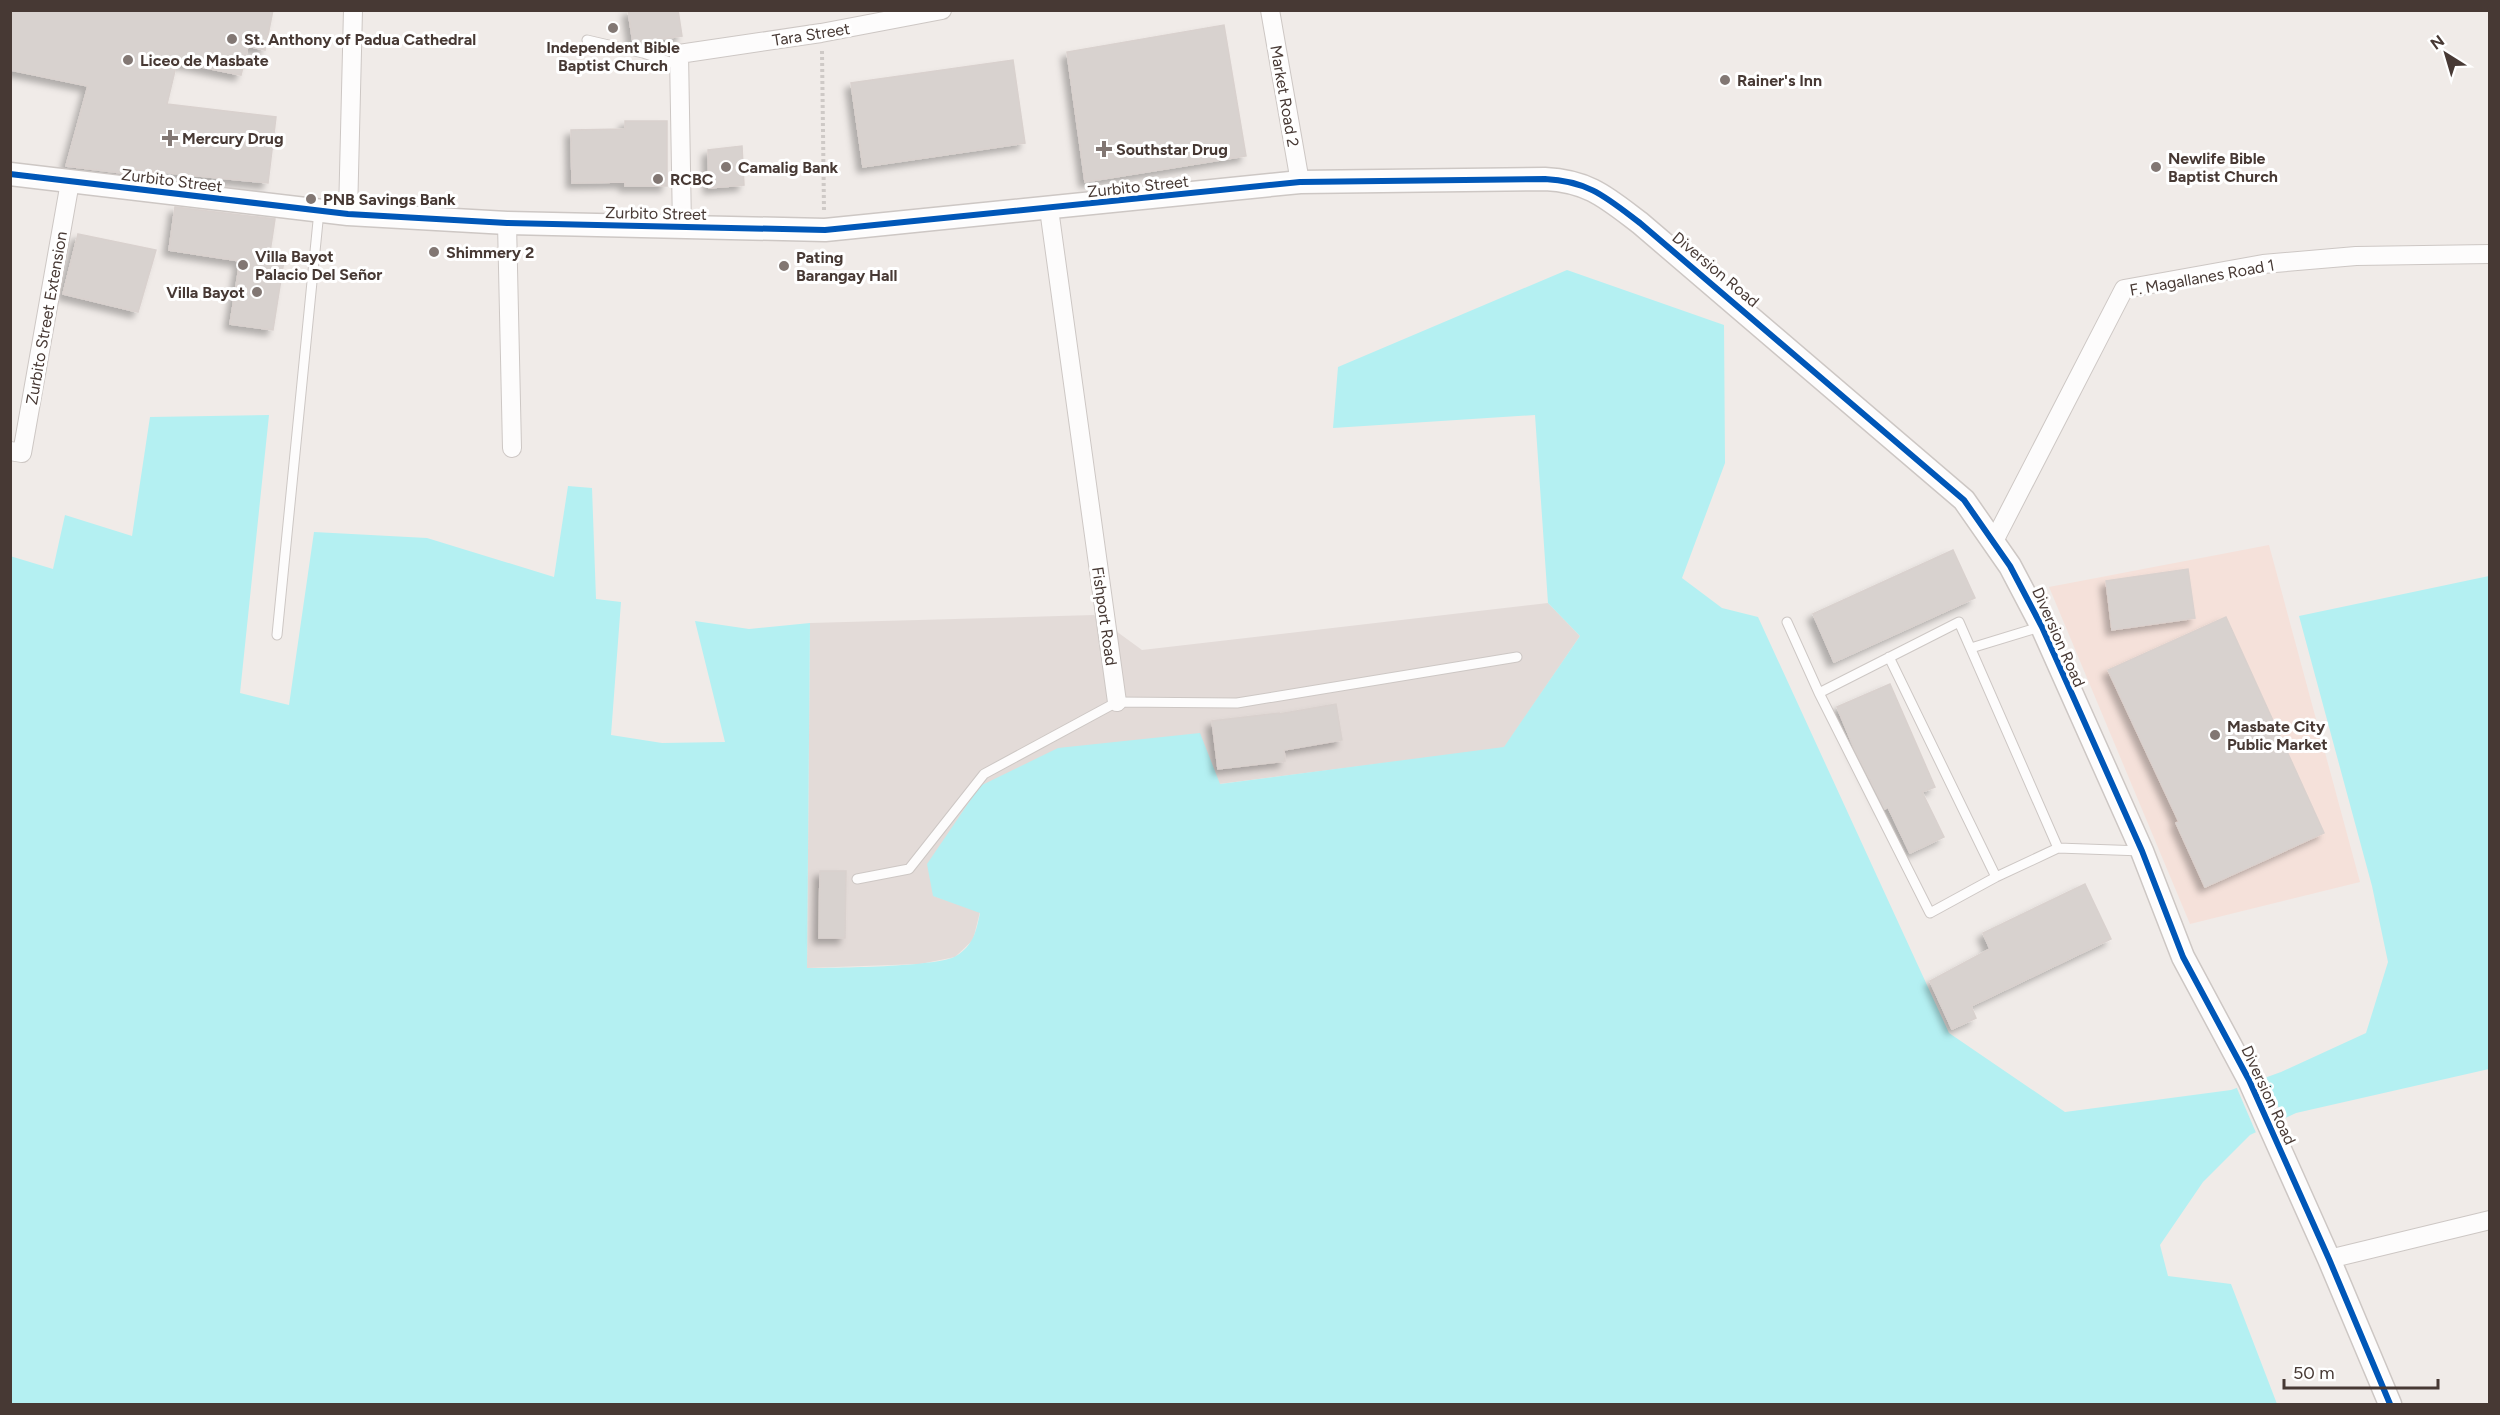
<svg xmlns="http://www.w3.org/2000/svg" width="2500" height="1415" font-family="Figtree,sans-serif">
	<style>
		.commercial { fill: #f5e1da }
		.industrial { fill: #e3dbd8 }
		.water { fill: #b4f0f2 }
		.pier { fill: #f0ebe8 }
		.building { fill: #d8d2cf; stroke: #d9d1ce; stroke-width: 1.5; filter: url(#shadow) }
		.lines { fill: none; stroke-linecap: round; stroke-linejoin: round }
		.service-casing { stroke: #cdc7c4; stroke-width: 11 }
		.minor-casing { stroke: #cdc7c4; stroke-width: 20 }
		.tertiary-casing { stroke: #cdc7c4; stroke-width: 25 }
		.path { stroke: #cec9c6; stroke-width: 4; stroke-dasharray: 3 3; stroke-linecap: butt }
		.service { stroke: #fdfcfc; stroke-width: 9 }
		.minor { stroke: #fdfcfc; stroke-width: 18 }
		.tertiary { stroke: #fdfcfc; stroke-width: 22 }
		.cycleway-casing { stroke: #fff; stroke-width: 10 }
		.cycleway { stroke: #0057b8; stroke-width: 6 }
		.poi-dot { fill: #827773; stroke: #fff; stroke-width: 2 }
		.labels { text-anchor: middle; stroke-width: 6; stroke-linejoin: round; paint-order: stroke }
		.street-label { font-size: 16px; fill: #473934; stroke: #fff }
		.poi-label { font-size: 16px; font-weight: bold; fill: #473934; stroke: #fff; text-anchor: start }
	</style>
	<defs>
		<filter id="shadow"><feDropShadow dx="-5.5" dy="5.5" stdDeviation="3" flood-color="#0004"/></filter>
	</defs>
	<rect width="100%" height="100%" fill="#f0ebe8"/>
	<path class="commercial" d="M 2269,545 L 2360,882 L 2190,924 L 2049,587 Z"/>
	<path class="industrial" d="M 1548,603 L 1580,636 L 1504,748 L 1219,784 L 934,896 L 980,912 L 973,940 L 955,957 L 920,964 L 807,968 L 810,623 L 1094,615 L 1142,650 Z"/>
	<path class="water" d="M 1567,270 L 1724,325 L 1725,463 L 1682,578 L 1722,608 L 1758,617 L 1949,1033 L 2065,1112 L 2231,1090 L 2281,1072 L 2366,1033 L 2388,962 L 2372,886 L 2299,616 L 2489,576 L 2489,1069 L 2296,1113 L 2250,1135 L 2203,1182 L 2160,1245 L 2168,1276 L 2231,1284 L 2277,1404 L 11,1404 L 10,556 L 53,569 L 65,515 L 132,536 L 150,417 L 269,415 L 240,693 L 289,705 L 314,532 L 427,538 L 554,577 L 568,486 L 592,488 L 596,599 L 621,602 L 611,735 L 662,743 L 725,742 L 695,621 L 749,629 L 810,623 L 807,968 C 832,968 939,967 956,956 C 974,945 976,931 980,913 L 933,896 L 927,864 L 980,786 L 1058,748 L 1200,733 L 1220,784 L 1504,747 L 1580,636 L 1548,603 L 1535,415 L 1333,428 L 1338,367 Z"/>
	<path class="pier" d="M 2264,1075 L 2285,1122 L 2257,1135 L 2236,1086 Z"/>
	<path class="building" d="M 10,10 L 273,10 L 265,50 L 248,46 L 241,75 L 177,62 L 167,104 L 276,117 L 268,183 L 129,169 L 129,174 L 66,166 L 88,86 L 10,70 Z
		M 628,10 L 678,10 L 682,36 L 633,43 Z
		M 1224,25 L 1246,156 L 1085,182 L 1067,52 Z
		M 1013,60 L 1025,143 L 863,167 L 851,83 Z
		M 625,121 L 667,121 L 667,186 L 625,186 L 625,182 L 572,183 L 571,130 L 625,129 Z
		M 742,146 L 744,185 L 709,188 L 708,150 Z
		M 175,207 L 275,219 L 270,252 L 285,254 L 273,330 L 230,324 L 240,261 L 169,250 Z
		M 78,234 L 156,250 L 138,312 L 63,294 Z
		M 1953,550 L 1975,598 L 1834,662 L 1813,614 Z
		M 2188,569 L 2195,618 L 2112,630 L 2106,581 Z
		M 2226,617 L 2324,833 L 2205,887 L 2176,823 L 2179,822 L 2108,670 Z
		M 1890,684 L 1935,787 L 1922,792 L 1944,837 L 1910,853 L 1888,807 L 1885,809 L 1854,748 L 1837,707 Z
		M 1336,704 L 1342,740 L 1284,750 L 1285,761 L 1218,769 L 1212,721 L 1279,713 L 1279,714 Z
		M 820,871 L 846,871 L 845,938 L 819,938 Z
		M 2085,884 L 2111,939 L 1971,1006 L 1976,1018 L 1952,1029 L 1930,981 L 1990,949 L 1983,933 Z"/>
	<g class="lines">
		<defs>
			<path id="service" d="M 587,40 L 643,53 L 679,65
				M 1787,622 L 1819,693 L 1930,913 L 1996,877 L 2058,848 L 2142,851
				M 277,635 L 319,211
				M 1971,648 L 2040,627
				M 1889,657 L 1996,877
				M 1819,693 L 1959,622 L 2058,848
				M 857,879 L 909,869 L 984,774 L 1117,702 L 1237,703 L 1517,657"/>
			<path id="minor" d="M 1270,10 L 1300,182
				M 1049,209 L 1117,702
				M 348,214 L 353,10
				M 507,223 L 512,448
				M 682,227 L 679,54 L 821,33 L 942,10
				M 10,451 L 22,453 L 70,182
				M 1994,541 L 2124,289 L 2263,264 L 2356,256 L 2490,254
				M 2329,1259 L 2490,1220"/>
			<path id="tertiary" d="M 10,174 L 348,214 L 507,223 L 825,230 L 1300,182 L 1545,179 C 1589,181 1607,198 1640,223 L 1964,500 L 2010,566 L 2042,627 L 2142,851 L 2183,957 L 2249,1080 L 2329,1259 L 2390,1404"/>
		</defs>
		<use href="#service" class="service-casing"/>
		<use href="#minor" class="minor-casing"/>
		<use href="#tertiary" class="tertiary-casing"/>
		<path class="path" d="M 822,51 L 824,211"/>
		<use href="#service" class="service"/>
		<use href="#minor" class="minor"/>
		<use href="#tertiary" class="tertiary"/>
		<defs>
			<path id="cycleway" d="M 10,174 L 348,214 L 507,223 L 825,230 L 1300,182 L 1545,179 C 1589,181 1607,198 1640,223 L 1964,500 L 2010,566 L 2042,627 L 2142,851 L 2183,957 L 2249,1080 L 2329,1259 L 2390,1404"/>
		</defs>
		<use href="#cycleway" class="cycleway-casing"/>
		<use href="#cycleway" class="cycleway"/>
	</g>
	<g class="poi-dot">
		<circle cx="613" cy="28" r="6"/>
		<circle cx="232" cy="39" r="6"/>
		<circle cx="128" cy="60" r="6"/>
		<circle cx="1725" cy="80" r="6"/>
		<path d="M167 129h6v6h6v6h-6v6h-6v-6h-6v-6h6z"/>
		<path d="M1101 140h6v6h6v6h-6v6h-6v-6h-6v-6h6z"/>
		<circle cx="726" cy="167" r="6"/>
		<circle cx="2156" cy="167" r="6"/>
		<circle cx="658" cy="179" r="6"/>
		<circle cx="311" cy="199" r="6"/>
		<circle cx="434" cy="252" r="6"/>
		<circle cx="243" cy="265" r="6"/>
		<circle cx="784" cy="266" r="6"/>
		<circle cx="257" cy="292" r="6"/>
		<circle cx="2215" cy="735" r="6"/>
	</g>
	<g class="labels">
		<g class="street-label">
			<text transform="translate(811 34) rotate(-9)" y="6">Tara Street</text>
			<text transform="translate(1285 96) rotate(80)" y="6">Market Road 2</text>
			<text transform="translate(172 180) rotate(7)" y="6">Zurbito Street</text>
			<text transform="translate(1138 186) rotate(-6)" y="6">Zurbito Street</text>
			<text transform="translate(656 213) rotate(1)" y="6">Zurbito Street</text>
			<text transform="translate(1716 269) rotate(40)" y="6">Diversion Road</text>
			<text transform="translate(2202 277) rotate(-10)" y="6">F. Magallanes Road 1</text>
			<text transform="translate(46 318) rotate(-80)" y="6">Zurbito Street Extension</text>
			<text transform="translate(1105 616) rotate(82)" y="6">Fishport Road</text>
			<text transform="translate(2059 637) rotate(66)" y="6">Diversion Road</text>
			<text transform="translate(2269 1095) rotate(65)" y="6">Diversion Road</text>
		</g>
		<g class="poi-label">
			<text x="244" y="45">St. Anthony of Padua Cathedral</text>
			<text x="613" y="53" text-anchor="middle">Independent Bible<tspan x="613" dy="18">Baptist Church</tspan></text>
			<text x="140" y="66">Liceo de Masbate</text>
			<text x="1737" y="86">Rainer's Inn</text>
			<text x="182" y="144">Mercury Drug</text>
			<text x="1116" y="155">Southstar Drug</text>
			<text x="2168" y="164">Newlife Bible<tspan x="2168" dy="18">Baptist Church</tspan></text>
			<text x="738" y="173">Camalig Bank</text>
			<text x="670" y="185">RCBC</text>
			<text x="323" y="205">PNB Savings Bank</text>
			<text x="446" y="258">Shimmery 2</text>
			<text x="255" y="262">Villa Bayot<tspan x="255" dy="18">Palacio Del Señor</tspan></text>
			<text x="796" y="263">Pating<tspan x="796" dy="18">Barangay Hall</tspan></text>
			<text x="245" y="298" text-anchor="end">Villa Bayot</text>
			<text x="2227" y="732">Masbate City<tspan x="2227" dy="18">Public Market</tspan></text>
		</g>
	</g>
	<rect width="2500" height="1415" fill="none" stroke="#473934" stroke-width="24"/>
	<g transform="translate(2446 54) rotate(323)" stroke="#ffffff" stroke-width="4.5" paint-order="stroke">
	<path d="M0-4.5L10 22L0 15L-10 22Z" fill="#473934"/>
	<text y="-9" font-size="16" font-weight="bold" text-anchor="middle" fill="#473934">N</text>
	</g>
	<path d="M2284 1379v9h154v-9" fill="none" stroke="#473934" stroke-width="3"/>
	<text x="2293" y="1379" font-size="18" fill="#473934" stroke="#ffffff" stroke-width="4.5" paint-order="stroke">50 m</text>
</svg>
